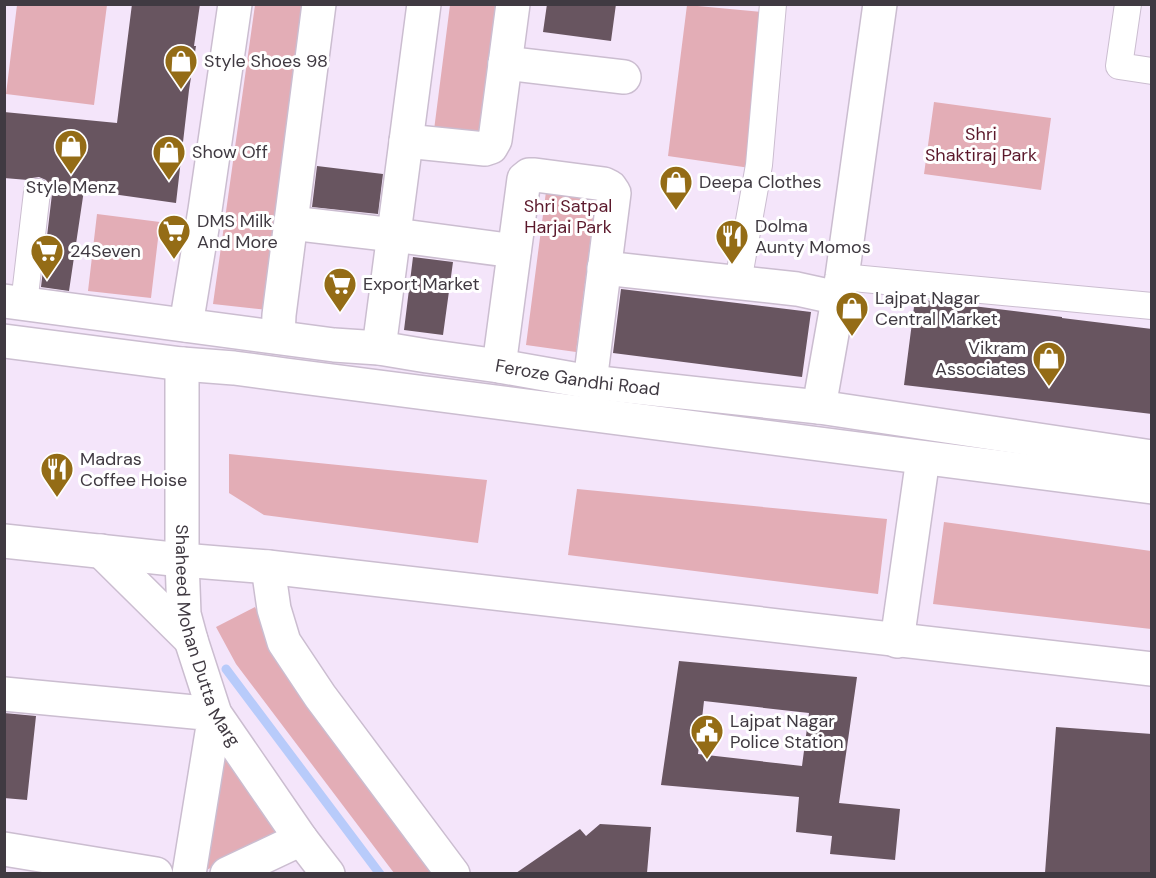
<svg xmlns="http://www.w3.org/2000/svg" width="1156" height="878" font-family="'DM Sans',sans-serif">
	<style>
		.green { fill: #e3adb6 }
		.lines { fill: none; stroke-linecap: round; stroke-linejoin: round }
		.stream { stroke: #b8cbfa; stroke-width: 9 }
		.building { fill: #685560; fill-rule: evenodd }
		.pedestrian-casing { stroke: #cbbdd0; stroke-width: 28 }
		.minor-casing { stroke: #cbbdd0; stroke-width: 36 }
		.tertiary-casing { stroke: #cbbdd0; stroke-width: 36 }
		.pedestrian { stroke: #fff; stroke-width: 26 }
		.minor { stroke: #fff; stroke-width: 33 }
		.tertiary { stroke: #fff; stroke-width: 33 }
		.labels { text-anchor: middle; stroke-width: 6; stroke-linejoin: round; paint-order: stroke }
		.poi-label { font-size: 18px; fill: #403a42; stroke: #fff; text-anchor: start }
		.park-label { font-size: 18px; fill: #5b182b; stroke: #fff }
		.street-label { font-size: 18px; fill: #403a42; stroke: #fff }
	</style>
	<rect width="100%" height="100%" fill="#f4e5fa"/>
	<path class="green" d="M 17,5 L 107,5 L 94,105 L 6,94 Z
		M 255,5 L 308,5 L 268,310 L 213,304 Z
		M 450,5 L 529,5 L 509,138 L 434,130 Z
		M 687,5 L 762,12 L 750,168 L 668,156 Z
		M 934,102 L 1051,118 L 1041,190 L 924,174 Z
		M 547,184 L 597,190 L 576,352 L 526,345 Z
		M 97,214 L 160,222 L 151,298 L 88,291 Z
		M 229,454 L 487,480 L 478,543 L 264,515 L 229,493 Z
		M 577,489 L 887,519 L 878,594 L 568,555 Z
		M 944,522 L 1151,551 L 1151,629 L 933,604 Z
		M 255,607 L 273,644 L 443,873 L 394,873 L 236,664 L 216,627 Z
		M 227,748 L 292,825 L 201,873 Z"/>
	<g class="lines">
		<path class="stream" d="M 226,669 L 380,874"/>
	</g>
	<path class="building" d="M 132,4 L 200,4 L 194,46 L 196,46 L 189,90 L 176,203 L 84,190 L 69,291 L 41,287 L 52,194 L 51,187 L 46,180 L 39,177 L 32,178 L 28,180 L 4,178 L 4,112 L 117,123 Z
		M 547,4 L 616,4 L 611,41 L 543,32 Z
		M 317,166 L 383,174 L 378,214 L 312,207 Z
		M 413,257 L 453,262 L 443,335 L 404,330 Z
		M 621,289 L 811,312 L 802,377 L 613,353 Z
		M 915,299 L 1062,317 L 1062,318 L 1152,329 L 1152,414 L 904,385 Z
		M 679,661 L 857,677 L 839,803 L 900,809 L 895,860 L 830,854 L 832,836 L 796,832 L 799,797 L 661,785 ZM 704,701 L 809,713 L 802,766 L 698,754 Z
		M 4,713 L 36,716 L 27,800 L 4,798 Z
		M 1056,727 L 1152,734 L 1152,873 L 1045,873 Z
		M 600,824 L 651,827 L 647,873 L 516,873 L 580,829 L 586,836 Z"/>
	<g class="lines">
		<defs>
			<path id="pedestrian" d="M 1128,4 L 1119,66 L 1152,71
				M 842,277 L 1152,306
				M 738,282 L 759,165 L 773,4
				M 24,304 L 37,192"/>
			<g id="minor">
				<path d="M 505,63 L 624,77"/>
				<path d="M 406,141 L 485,149 L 491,147 L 495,140 L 513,4"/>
				<path d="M 291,223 L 394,235 L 514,251"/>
				<path d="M 604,268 L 797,289 L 838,298"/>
				<path d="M 186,325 L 205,210 L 235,4"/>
				<path d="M 278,337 L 279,315 L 319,4"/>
				<path d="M 379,348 L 424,4"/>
				<path id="s1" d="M 182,364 L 182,560 L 184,614 L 191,640 L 215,714 L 301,839 L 328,874"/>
				<path d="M 499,366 L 524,179 L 529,175 L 535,175 L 604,184 L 610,187 L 614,193 L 590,382"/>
				<path d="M 819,407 L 842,277 L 880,4"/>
				<path d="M 4,541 L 182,560 L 268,567 L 1152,669"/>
				<path d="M 101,551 L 191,640"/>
				<path d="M 268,567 L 274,609 L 284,642 L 320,696 L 453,874"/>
				<path d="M 897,641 L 923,458"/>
				<path d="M 4,694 L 215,714 L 189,874"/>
				<path d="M 4,849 L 156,874"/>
				<path d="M 227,874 L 301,839"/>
			</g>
			<g id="tertiary">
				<path id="s2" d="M 4,301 L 334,345 L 379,348 L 427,356 L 499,366 L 590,382 L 819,407 L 1152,457"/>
				<path d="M 4,341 L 182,364 L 234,368 L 286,375 L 1152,487"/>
			</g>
		</defs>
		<use href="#pedestrian" class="pedestrian-casing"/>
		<use href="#minor" class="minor-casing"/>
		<use href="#tertiary" class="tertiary-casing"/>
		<use href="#pedestrian" class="pedestrian"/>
		<use href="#minor" class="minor"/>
		<use href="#tertiary" class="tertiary"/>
	</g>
	<defs>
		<symbol id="shop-pin" viewBox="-11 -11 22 30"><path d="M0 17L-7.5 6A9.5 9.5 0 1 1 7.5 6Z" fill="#946c16" stroke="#fff"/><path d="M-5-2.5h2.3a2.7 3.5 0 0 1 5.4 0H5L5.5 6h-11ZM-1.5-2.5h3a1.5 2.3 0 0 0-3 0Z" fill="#fff"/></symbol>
		<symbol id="supermarket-pin" viewBox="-11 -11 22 30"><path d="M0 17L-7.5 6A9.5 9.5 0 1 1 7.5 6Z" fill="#946c16" stroke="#fff"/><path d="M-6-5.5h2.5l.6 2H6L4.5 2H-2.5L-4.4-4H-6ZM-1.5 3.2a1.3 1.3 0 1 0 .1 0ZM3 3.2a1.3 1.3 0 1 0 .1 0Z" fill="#fff"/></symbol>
		<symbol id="restaurant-pin" viewBox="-11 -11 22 30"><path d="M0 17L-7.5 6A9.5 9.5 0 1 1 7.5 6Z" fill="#946c16" stroke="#fff"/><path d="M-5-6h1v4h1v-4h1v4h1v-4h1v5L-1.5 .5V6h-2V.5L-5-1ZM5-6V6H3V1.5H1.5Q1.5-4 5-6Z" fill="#fff"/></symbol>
		<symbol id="civic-pin" viewBox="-11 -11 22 30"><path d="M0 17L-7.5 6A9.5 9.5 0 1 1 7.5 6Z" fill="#946c16" stroke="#fff"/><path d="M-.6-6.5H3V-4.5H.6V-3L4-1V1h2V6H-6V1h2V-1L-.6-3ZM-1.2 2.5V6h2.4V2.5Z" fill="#fff"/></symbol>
	</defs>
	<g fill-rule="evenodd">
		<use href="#shop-pin" x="162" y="42" width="38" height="52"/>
		<use href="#shop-pin" x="52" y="127" width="38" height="52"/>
		<use href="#shop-pin" x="150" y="133" width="38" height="52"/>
		<use href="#shop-pin" x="657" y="163" width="38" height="52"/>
		<use href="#supermarket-pin" x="155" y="212" width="38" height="52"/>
		<use href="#restaurant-pin" x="713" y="217" width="38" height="52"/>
		<use href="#supermarket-pin" x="28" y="232" width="38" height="52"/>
		<use href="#supermarket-pin" x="321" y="265" width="38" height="52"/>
		<use href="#shop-pin" x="833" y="289" width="38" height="52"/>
		<use href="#shop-pin" x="1030" y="339" width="38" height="52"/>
		<use href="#restaurant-pin" x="38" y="450" width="38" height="52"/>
		<use href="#civic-pin" x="688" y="712" width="38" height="52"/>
	</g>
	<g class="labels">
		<g class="poi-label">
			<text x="204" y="67">Style Shoes 98</text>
			<text x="192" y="158">Show Off</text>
			<text x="699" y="188">Deepa Clothes</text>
			<text x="71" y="193" text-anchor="middle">Style Menz</text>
			<text x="197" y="227">DMS Milk<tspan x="197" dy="21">And More</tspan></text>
			<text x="755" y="232">Dolma<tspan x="755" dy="21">Aunty Momos</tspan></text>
			<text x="70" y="257">24Seven</text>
			<text x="363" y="290">Export Market</text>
			<text x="875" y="304">Lajpat Nagar<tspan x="875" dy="21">Central Market</tspan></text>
			<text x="1026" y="354" text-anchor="end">Vikram<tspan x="1026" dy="21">Associates</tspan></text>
			<text x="80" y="465">Madras<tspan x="80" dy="21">Coffee Hoise</tspan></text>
			<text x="730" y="727">Lajpat Nagar<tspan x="730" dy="21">Police Station</tspan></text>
		</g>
		<g class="park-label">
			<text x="981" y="140">Shri<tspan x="981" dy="21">Shaktiraj Park</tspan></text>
			<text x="568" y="212">Shri Satpal<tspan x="568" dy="21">Harjai Park</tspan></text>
		</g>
		<g class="street-label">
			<text dy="6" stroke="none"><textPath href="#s2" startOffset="579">Feroze Gandhi Road</textPath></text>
			<text dy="6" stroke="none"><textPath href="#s1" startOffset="276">Shaheed Mohan Dutta Marg</textPath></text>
		</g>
	</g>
	<rect width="1156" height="878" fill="none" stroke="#403a42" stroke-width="12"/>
</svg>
